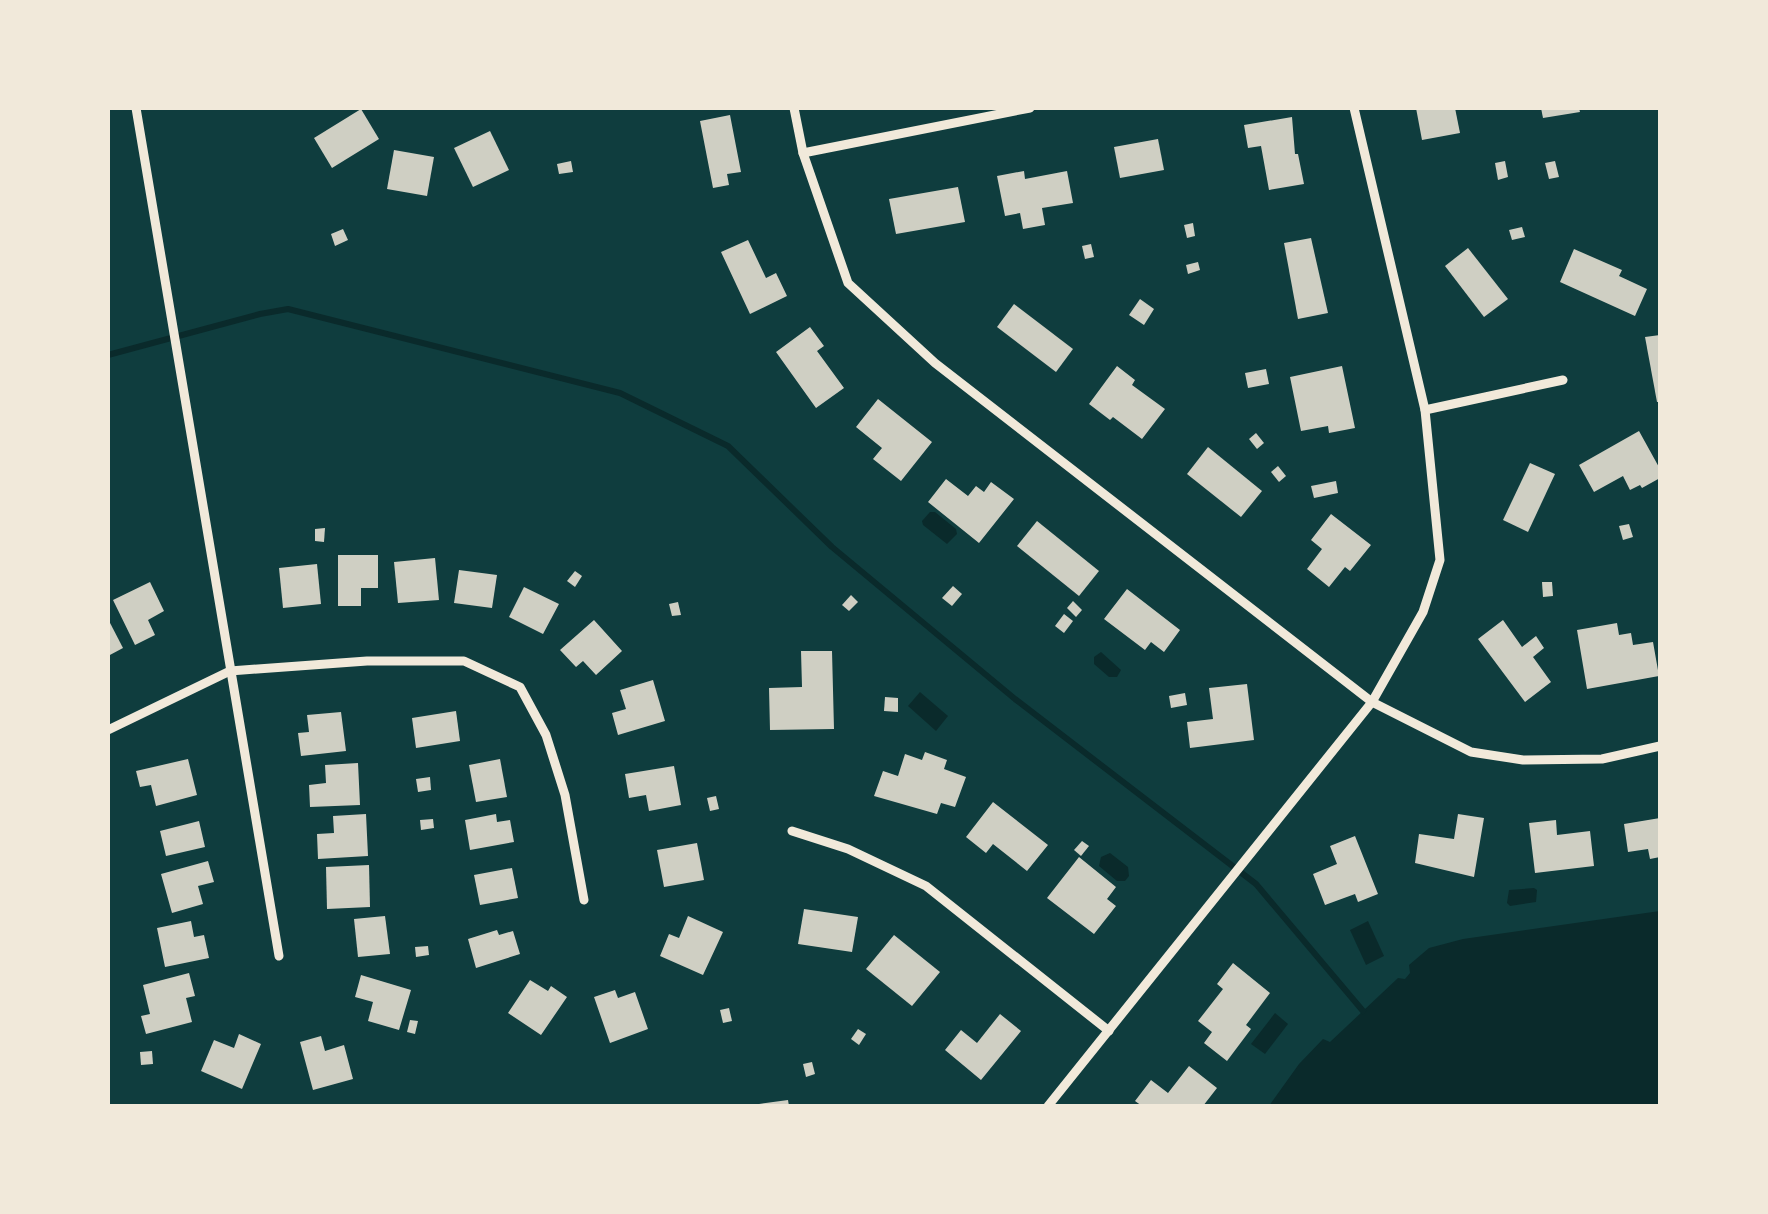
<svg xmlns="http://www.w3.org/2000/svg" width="1768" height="1214" font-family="Rubik,sans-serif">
	<rect width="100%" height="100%" fill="#0f3d3e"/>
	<g fill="#0a2a2b">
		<polygon points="930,512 935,512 956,529 957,534 947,544 923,525 922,521"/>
		<polygon points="1101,652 1121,670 1117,677 1109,677 1094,664 1094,657"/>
		<polygon points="920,692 948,716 936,731 908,706"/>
		<polygon points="1110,853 1128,867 1129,876 1125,881 1117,881 1099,866 1101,857"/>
		<polygon points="1534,888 1537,890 1536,902 1510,906 1507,903 1509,890"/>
		<polygon points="1660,911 1660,1106 1269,1106 1299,1064 1323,1039 1330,1042 1398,978 1405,979 1410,973 1409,965 1429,948 1463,939"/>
		<polygon points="1368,921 1384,956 1366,965 1350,930"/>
		<polygon points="1275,1013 1288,1024 1265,1054 1251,1044"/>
	</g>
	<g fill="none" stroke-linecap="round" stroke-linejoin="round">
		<polyline stroke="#0a2a2b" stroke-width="6" points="108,355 260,314 288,309 620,393 728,446 832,547 1015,699 1256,884 1363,1011"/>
	</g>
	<g fill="#cfcfc3">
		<polygon points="1416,108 1455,108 1460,133 1422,140"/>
		<polygon points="1541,108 1579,108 1580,112 1543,118"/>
		<polygon points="361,109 379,139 332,168 314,138"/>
		<polygon points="730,115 741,172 727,174 729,185 713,188 700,121"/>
		<polygon points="1292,117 1295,154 1298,154 1304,184 1269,190 1261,146 1248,148 1244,125"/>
		<polygon points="490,131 509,170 473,187 454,148"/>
		<polygon points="1158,139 1164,170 1120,178 1114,147"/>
		<polygon points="394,150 434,157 427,196 387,189"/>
		<polygon points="571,161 573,172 559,174 557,164"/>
		<polygon points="1505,161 1508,177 1498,180 1495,163"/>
		<polygon points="1555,161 1559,177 1549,179 1545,163"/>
		<polygon points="1024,171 1025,179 1067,171 1073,203 1042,208 1045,225 1023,229 1020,213 1005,216 997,176"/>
		<polygon points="958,187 965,222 896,234 889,199"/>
		<polygon points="1193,223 1195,236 1187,238 1184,225"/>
		<polygon points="1522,227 1525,237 1512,240 1509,230"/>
		<polygon points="343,229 348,240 335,246 331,234"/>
		<polygon points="1311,238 1328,313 1298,319 1284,243"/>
		<polygon points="748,240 766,278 776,273 787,296 750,314 721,252"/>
		<polygon points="1091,244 1094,257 1085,259 1082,246"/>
		<polygon points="1468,248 1508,299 1484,317 1445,266"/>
		<polygon points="1574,249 1622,270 1619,276 1647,289 1635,316 1560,282"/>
		<polygon points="1198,262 1200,270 1188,274 1186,265"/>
		<polygon points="1140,299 1154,309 1144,325 1129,315"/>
		<polygon points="1014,304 1073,349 1056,372 997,327"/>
		<polygon points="810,327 824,346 817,351 844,388 816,408 776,352"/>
		<polygon points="1660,335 1660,402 1657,402 1645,337"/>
		<polygon points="1117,366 1135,380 1132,385 1165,409 1142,439 1113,417 1110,420 1089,404"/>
		<polygon points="1342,366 1355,428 1329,433 1328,426 1301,431 1290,377"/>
		<polygon points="1266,369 1269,384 1248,388 1245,373"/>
		<polygon points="878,399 932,442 901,481 873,459 882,448 856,427"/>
		<polygon points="1639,431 1660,469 1660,478 1642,488 1640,485 1630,490 1623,476 1594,492 1579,465"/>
		<polygon points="1256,433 1264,443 1257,449 1249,439"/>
		<polygon points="1208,447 1262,491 1241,517 1187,474"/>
		<polygon points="1530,463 1555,474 1528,532 1503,520"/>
		<polygon points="1278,466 1286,476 1279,482 1271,472"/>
		<polygon points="946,479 968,496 976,486 984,492 991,482 1014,499 979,543 928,502"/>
		<polygon points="1336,481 1338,493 1314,498 1311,486"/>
		<polygon points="1331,514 1371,545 1350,571 1345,567 1329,587 1307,569 1322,549 1311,540"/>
		<polygon points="1037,521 1099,571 1079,596 1017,546"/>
		<polygon points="1629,524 1633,537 1623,540 1619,526"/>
		<polygon points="325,528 324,542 315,541 315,529"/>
		<polygon points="338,555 378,555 378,588 361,588 361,606 338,606"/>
		<polygon points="435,558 439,600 398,603 394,562"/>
		<polygon points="317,564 321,604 283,608 279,568"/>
		<polygon points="459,570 497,575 492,608 454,603"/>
		<polygon points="575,571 582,576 575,587 567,581"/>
		<polygon points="150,582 164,611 148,620 155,635 135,645 113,600"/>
		<polygon points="1542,582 1552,582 1553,596 1543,597"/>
		<polygon points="953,586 962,594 952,606 942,598"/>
		<polygon points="524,587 559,604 543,634 509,617"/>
		<polygon points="1127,589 1180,630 1164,652 1151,642 1145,650 1104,619"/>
		<polygon points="851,595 858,602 849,611 842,605"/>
		<polygon points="1073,601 1082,610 1076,617 1067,608"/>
		<polygon points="678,602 681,615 672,616 669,604"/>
		<polygon points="1064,614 1073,621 1064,633 1055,626"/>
		<polygon points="108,619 123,648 108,656"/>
		<polygon points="594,620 622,651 596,675 583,661 576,667 560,650"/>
		<polygon points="1503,620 1522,647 1536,636 1544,648 1533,657 1551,682 1525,702 1478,639"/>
		<polygon points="1617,623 1619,635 1631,633 1633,645 1653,642 1659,676 1587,689 1577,630"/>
		<polygon points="801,651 832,651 834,729 770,730 769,688 802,687"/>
		<polygon points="653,680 665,721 618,735 612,713 626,709 620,690"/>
		<polygon points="1247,684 1254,740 1190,748 1187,722 1213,719 1209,688"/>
		<polygon points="1185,693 1187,705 1171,708 1169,696"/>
		<polygon points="885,697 898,698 898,712 884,711"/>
		<polygon points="456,711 460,741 416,748 412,718"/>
		<polygon points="341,712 346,751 301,756 298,733 309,732 307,715"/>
		<polygon points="925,752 947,760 944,769 966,777 955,807 941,803 937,814 874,796 883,771 898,776 905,754 922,760"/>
		<polygon points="188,759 197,795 156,806 151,785 140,787 136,771"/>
		<polygon points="500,759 507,797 476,802 469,765"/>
		<polygon points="358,763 360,805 310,807 309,785 326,783 325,765"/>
		<polygon points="674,766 681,805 649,811 646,795 629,798 625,774"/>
		<polygon points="430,777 431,790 418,792 416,779"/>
		<polygon points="716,796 719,809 710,811 707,798"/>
		<polygon points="993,802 1048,845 1027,871 993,844 986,853 966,837"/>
		<polygon points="366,814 368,856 318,859 317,834 334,833 333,816"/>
		<polygon points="496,814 497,822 510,820 514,842 470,850 465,820"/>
		<polygon points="1458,814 1484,818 1474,877 1415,863 1419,834 1454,839"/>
		<polygon points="1660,818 1660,857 1650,859 1648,849 1628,852 1624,824"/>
		<polygon points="433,819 434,828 421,830 420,820"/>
		<polygon points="1556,820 1557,835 1590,831 1594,866 1535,873 1529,823"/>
		<polygon points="199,821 205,847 166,856 160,831"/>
		<polygon points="1355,836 1378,894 1358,902 1355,894 1325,905 1313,874 1337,864 1330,846"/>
		<polygon points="1082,841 1089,846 1081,856 1074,850"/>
		<polygon points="697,843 704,880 664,887 657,850"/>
		<polygon points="1079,857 1116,887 1107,899 1116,906 1094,934 1047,898"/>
		<polygon points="208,861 214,882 198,886 203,904 172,913 161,874"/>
		<polygon points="369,865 370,907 327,909 326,867"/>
		<polygon points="512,868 518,898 480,905 474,875"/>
		<polygon points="804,909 858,917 852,952 798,944"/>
		<polygon points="385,916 390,954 358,957 354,919"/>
		<polygon points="688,916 723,932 703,975 660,956 669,934 679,938"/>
		<polygon points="191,921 194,937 204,935 209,958 165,967 157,928"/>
		<polygon points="497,930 499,935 513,931 520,954 476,968 468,939"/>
		<polygon points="894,935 940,972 912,1006 866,969"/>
		<polygon points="428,946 429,955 416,957 415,947"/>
		<polygon points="1233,963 1270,993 1246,1025 1251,1029 1227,1061 1204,1043 1212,1032 1198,1021 1223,989 1217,984"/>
		<polygon points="189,973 195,996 186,998 192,1022 146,1034 141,1016 150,1014 143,985"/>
		<polygon points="361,975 411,990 399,1030 368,1021 373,1002 355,997"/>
		<polygon points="530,980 548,991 551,986 567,997 541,1035 508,1013"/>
		<polygon points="615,990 618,998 635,992 648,1029 610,1043 594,997"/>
		<polygon points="729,1008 732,1021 723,1023 720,1010"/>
		<polygon points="1000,1014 1021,1031 981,1080 945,1050 961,1030 977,1043"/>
		<polygon points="410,1020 418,1021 415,1034 407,1032"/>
		<polygon points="858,1029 866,1034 859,1045 851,1039"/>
		<polygon points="239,1034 261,1044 242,1089 201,1071 214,1040 234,1048"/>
		<polygon points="321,1036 325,1051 344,1045 353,1079 313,1090 300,1042"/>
		<polygon points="152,1051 153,1064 141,1065 140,1052"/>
		<polygon points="812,1062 815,1074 806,1077 803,1064"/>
		<polygon points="1189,1066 1217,1088 1203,1106 1142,1106 1135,1101 1151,1080 1168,1093"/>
		<polygon points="788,1100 789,1106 759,1106 759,1104"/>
	</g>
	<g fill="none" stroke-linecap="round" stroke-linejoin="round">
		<g stroke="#f1e9da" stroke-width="9">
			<polyline points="136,108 279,956"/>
			<polyline points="794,108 803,153 848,283 935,363 1372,702 1471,752 1523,760 1602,759 1660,746"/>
			<polyline points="803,153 1030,108"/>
			<polyline points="1425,410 1563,380"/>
			<polyline points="108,730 230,671 367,661 464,661 520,687 546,735 565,795 584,900"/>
			<polyline points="792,831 848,849 926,886 1109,1031"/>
			<polyline points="1048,1106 1372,702 1423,612 1440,560 1425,410 1354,108"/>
		</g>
	</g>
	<rect width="1768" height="1214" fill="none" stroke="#f1e9da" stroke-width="220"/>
</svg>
